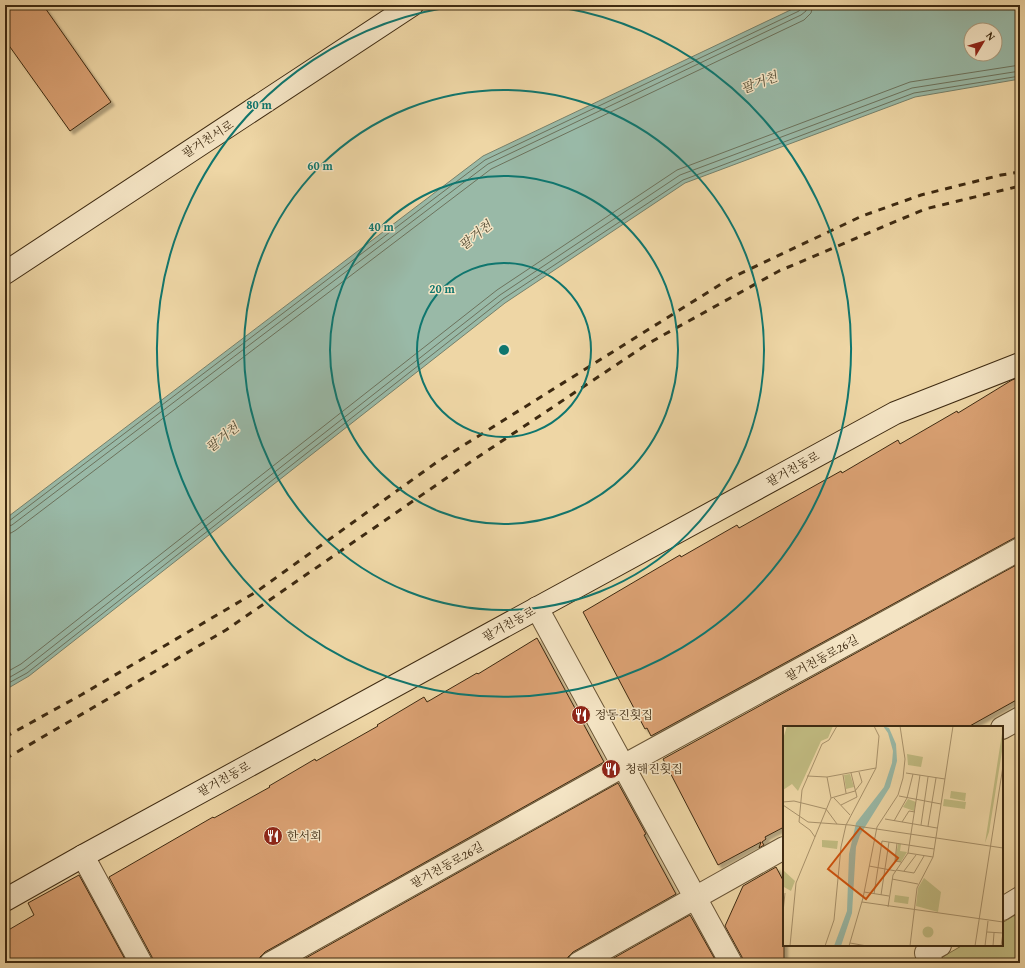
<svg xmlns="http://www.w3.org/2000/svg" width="1025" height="968" font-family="'Gentium Book Plus','Noto Serif KR',serif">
	<defs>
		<filter id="shadow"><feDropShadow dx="3.5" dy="3.5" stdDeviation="1" flood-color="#0004"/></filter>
	</defs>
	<rect width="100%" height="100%" fill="#eed6a5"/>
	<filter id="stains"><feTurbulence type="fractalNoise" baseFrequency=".005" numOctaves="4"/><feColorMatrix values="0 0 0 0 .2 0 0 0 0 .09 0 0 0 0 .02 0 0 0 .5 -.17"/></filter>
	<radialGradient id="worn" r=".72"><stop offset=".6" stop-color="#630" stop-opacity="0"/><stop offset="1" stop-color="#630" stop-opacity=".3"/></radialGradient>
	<polygon fill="#c1bb81" stroke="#807249" points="1020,912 1020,963 941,963 939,959 963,945 1002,945 1002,923"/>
	<path fill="#99b9a7" stroke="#75806b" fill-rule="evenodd" d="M801,5H1020V79L915,97L685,183L505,303L29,676L5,690V519L483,156ZM971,30H995V54H971Z"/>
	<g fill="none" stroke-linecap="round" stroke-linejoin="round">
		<g stroke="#6c725c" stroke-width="1">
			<polyline points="5,522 9,521 485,160 799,11 801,8 802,5"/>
			<polyline points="5,527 12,525 488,164 801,15 806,11 807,5"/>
			<polyline points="5,533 11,533 16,530 491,169 804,20 811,13 813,5"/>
			<polyline points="5,673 21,664 497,290 677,170 910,82 1020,65"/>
			<polyline points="5,680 24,669 500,295 680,175 912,88 1020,71"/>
			<polyline points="5,685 27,673 503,299 683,180 914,93 1020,76"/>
		</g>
	</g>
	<g fill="#d9a072" stroke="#3e2a11" filter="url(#shadow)">
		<polygon points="5,5 43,5 111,102 70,131 5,40"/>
		<polygon points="1020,377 1020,537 1014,538 651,736 647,728 645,729 583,612 680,555 681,557 737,525 739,528 841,471 842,473 898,440 900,444 957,411 958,413 1012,380"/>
		<polygon points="1020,563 1020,698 968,727 784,727 784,827 765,837 766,839 762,842 764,845 759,848 761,842 718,865 663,759"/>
		<polygon points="537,638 604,762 265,952 260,957 259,963 153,963 152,957 109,877 213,817 214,818 270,787 269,786 315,759 316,761 378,726 377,725 424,697 427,702 477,673 478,674"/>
		<polygon points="618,783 646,834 644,835 676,894 573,952 568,957 567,963 297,963"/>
		<polygon points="776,867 784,882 784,963 743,963 742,957 725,926 743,886"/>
		<polygon points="79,875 127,963 5,963 5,932 34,915 28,903"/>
		<polygon points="690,915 717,963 605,963"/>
	</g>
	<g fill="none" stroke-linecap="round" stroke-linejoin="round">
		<defs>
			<g id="street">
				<polyline points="537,608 731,963"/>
				<polyline points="1002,728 1020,718"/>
				<polyline points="83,856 141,963"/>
				<polyline points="1002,909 1020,898"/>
				<polyline points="271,963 623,766 1020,549"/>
				<polyline points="579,963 784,848"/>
				<polyline points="932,963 926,953 940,945"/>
			</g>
			<g id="secondary">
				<polyline points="5,273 412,5"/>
				<polyline points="5,900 83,856 895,413 1020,364"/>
			</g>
		</defs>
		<use href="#street" stroke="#6a5536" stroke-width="24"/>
		<use href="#secondary" stroke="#3e2a11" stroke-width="24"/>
		<use href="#street" stroke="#f4e4c4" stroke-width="22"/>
		<use href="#secondary" stroke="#f4e4c4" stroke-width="22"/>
		<g stroke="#3e2a11" stroke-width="3" stroke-dasharray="7 7" stroke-linecap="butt">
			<polyline points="5,737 81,695 256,592 437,462 729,279 862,216 921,195 1001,175 1020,172"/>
			<polyline points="5,759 226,630 445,479 649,343 779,271 925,209 1020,186"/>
		</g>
	</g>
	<g fill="none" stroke="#0f766e" stroke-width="2">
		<circle cx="504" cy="350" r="87"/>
		<circle cx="504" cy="350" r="174"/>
		<circle cx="504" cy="350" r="260"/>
		<path d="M543 5A347 347 0 1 1 465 5"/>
	</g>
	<defs>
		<symbol id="restaurant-disc" viewBox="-11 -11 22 22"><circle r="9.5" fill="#8f2418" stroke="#f4e4c4"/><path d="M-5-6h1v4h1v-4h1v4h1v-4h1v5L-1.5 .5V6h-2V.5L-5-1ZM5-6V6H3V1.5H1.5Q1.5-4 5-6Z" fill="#fff"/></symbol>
	</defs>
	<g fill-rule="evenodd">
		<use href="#restaurant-disc" x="570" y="704" width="22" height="22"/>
		<use href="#restaurant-disc" x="600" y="758" width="22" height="22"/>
		<use href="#restaurant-disc" x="262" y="825" width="22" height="22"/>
	</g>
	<g text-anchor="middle" stroke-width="3" stroke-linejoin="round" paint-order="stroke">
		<g font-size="12" fill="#3e2a11" stroke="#f4e4c4">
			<text transform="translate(208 139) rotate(-33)" y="4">팔거천서로</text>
			<text transform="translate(793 469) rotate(-29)" y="4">팔거천동로</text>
			<text transform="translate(509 624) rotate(-29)" y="4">팔거천동로</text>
			<text transform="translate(822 658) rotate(-29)" y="4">팔거천동로26길</text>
			<text transform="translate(224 779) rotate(-29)" y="4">팔거천동로</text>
			<text transform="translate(447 865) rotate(-29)" y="4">팔거천동로26길</text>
		</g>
		<g font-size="12" fill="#3e2a11" stroke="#f4e4c4" text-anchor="start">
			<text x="595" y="719">정동진횟집</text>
			<text x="625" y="773">청해진횟집</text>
			<text x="287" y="840">한서회</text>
		</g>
		<g font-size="13" font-style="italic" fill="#554e36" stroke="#f4e4c4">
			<text transform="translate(759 82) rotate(-21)" y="5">팔거천</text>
			<text transform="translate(475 235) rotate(-39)" y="5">팔거천</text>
			<text transform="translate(222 437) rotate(-39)" y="5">팔거천</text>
		</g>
	</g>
	<g transform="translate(783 726)">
		<rect width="220" height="220" fill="#eed6a5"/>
		<path d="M4,0H50L45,12L38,15L15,65L9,58L0,64V13ZM220,1V19L206,106L202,117ZM124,28L140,31L138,41L125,39ZM67,48L71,61L63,63L61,49ZM168,65L183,67L182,75L167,72ZM125,73L133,76L131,85L120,81ZM161,73L183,76L182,83L160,80ZM39,114L55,115L54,123L39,121ZM115,118H118L117,125L124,126L118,136L112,135ZM0,144L12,155L8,165L1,161ZM141,152L158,166L155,186L133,180L135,162ZM112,169L126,171L125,178L111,176ZM139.5 206a5.5 5.5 0 1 1 11 0a5.5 5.5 0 1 1-11 0Z" fill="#c1bb81"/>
		<path d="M100,0L106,2L113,18L114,35L107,61L77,109L73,121L69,187L58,220H51L64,185L66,128L73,97L101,61L109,37L110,25L105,7Z" fill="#99b9a7"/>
		<path fill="none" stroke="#a8916a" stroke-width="1" d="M68,47L74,71M123,47L162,53M60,49L63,67M24,50L44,51L93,42M116,70L158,78M48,72L72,65L79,56L76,46M51,72L67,89M0,76L11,75L43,83L54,98M0,79L25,96L67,99L220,122M58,79L74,71M102,93L154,102M111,95L124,72L130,48M119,96L126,85L132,86M138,99L145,51M145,100L153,52M32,111L27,104L16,96L19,64L39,18L46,14L54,0M114,117L112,135L118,136M125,127L150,131M86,140L113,145M113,144L131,147L141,130M121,145L133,129M109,153L135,158M81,166L106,170M91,168L99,115L151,123M98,169L106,116M79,176L220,196M105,181L110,149L125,127L137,49M0,186L2,167M204,206L220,207M67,217L84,220M7,220L13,157L48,72L44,51M42,220L51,194L58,121L63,99L93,42L96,10L91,0M66,220L80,172L94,101L115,69L120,52L122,33L117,0M127,220L134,162L150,131L170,0M192,220L220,40M202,220L205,195M210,220L211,207M218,220L220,207"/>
		<path fill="#ce520d" fill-opacity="0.15" stroke="#ce520d" stroke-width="2" d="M77,102L115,132L83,173L45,143Z"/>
		<rect width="220" height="220" fill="none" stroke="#3e2a11" stroke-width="2"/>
	</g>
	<circle cx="504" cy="350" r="6" fill="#0f766e" stroke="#f4e4c4" stroke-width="2"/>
	<g font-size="12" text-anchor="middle" font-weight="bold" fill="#0f766e" stroke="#f4e4c4" stroke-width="3" stroke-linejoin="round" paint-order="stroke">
		<text x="259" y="109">80 m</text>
		<text x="320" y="170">60 m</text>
		<text x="381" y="231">40 m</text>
		<text x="442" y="293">20 m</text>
	</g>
	<rect width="1025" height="968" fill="none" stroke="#eed6a5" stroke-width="20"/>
	<rect x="6" y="6" width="1013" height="956" fill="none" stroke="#3e2a11" stroke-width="2"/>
	<rect x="10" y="10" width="1005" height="948" fill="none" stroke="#3e2a11"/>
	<g transform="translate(983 42) rotate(52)"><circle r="19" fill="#f4e4c4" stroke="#ab9a7c"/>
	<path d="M0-3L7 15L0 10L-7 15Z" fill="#8f2418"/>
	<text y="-6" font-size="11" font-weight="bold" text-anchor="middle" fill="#3e2a11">N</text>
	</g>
	<rect width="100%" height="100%" filter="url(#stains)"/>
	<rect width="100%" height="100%" fill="url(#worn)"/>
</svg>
